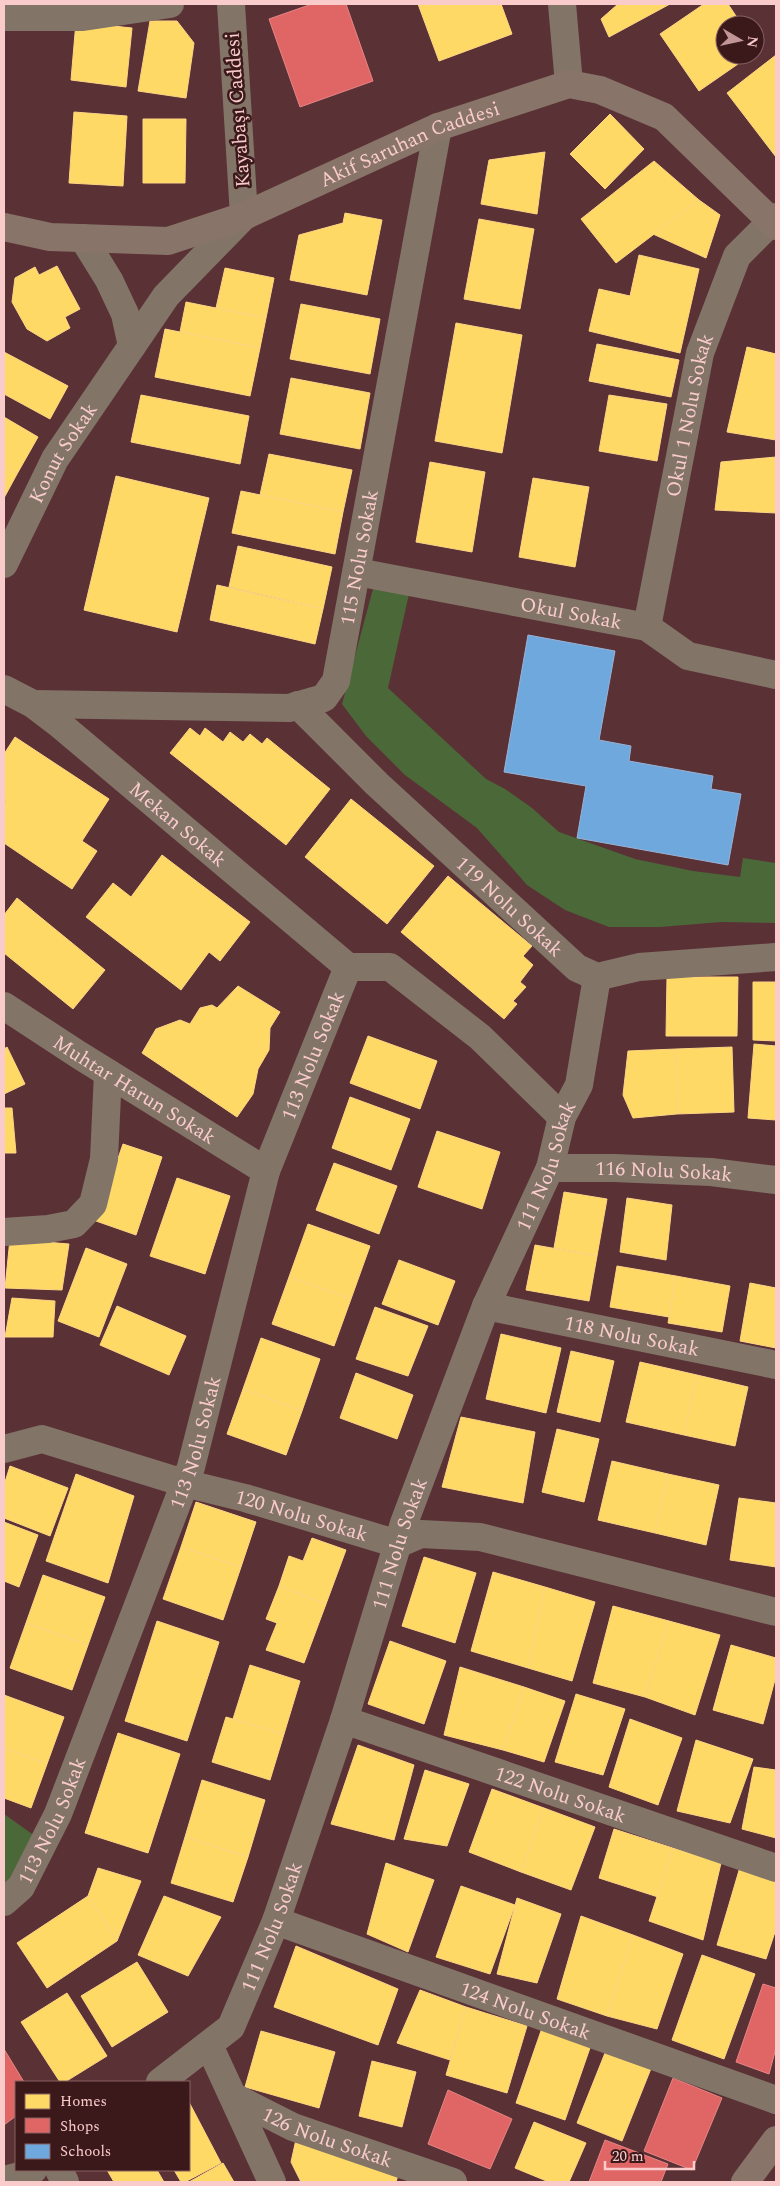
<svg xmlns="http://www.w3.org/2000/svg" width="780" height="2186" font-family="Spectral,serif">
	<rect width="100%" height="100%" fill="#5a3236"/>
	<g fill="#4b6839">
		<polygon points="413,576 388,688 486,779 505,789 532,808 559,832 635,859 693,871 740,877 743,858 776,863 776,923 721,922 660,927 609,927 565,910 527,885 477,828 405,775 366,736 342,704 373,589"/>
		<polygon points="4,1814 35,1836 4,1890"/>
	</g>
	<g fill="#ffd966" stroke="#fed584">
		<polygon points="418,4 501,4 512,34 439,61"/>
		<polygon points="618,4 670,4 609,37 601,19"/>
		<polygon points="704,4 728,4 742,25 725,25 725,55 751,55 699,91 660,34"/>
		<polygon points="150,21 177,21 194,43 186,98 138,91"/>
		<polygon points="76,22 132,28 126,87 71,80"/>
		<polygon points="776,55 776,157 727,93"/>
		<polygon points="74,112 127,116 123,186 69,183"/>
		<polygon points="610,114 644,149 605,189 570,154"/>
		<polygon points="143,119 186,119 185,183 143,183"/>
		<polygon points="545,152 537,214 481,204 489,160"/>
		<polygon points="654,161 699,200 616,263 581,219"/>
		<polygon points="699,200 720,215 706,258 653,234"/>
		<polygon points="345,213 382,220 367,295 290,280 299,235 343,223"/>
		<polygon points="479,219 534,229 520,309 464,299"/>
		<polygon points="639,255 699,269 680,353 589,331 599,289 630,296"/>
		<polygon points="57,266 80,309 65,317 70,328 47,341 27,329 12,302 15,278 35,267 39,275"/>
		<polygon points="225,268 274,278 266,318 216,308"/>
		<polygon points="186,302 266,318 260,348 180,332"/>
		<polygon points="301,304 380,319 370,374 290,359"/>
		<polygon points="456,323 522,335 502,453 435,441"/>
		<polygon points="165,329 260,348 250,396 155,377"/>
		<polygon points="597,344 679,360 671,397 589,381"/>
		<polygon points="747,347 776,354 776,440 727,432"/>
		<polygon points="4,352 68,386 50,419 4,394"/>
		<polygon points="291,378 370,393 360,449 280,434"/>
		<polygon points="141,395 249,416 240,464 131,442"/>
		<polygon points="609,395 667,404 657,461 599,451"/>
		<polygon points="4,417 38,437 17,474 4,466"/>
		<polygon points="269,454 352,470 343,512 260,495"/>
		<polygon points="776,457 776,513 715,510 721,462"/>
		<polygon points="430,462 485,472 472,552 416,542"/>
		<polygon points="4,466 17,474 4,498"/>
		<polygon points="116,476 209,498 177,632 84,610"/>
		<polygon points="533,478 589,487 575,567 519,557"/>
		<polygon points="241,491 343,512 335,554 232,533"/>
		<polygon points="238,546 332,567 323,609 229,587"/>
		<polygon points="217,585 323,609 315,644 210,620"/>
		<polygon points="190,728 200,736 205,728 223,742 230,732 243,742 250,734 262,744 267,738 330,789 286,845 170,753"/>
		<polygon points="15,737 109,799 82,841 97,851 72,889 4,843 4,803 6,800 4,799 4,754"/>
		<polygon points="351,799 434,866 387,924 305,857"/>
		<polygon points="162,855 250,922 220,961 209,952 181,990 86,917 113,883 131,897"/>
		<polygon points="448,876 532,946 523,956 533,965 520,982 526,987 513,1001 517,1004 504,1019 401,932"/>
		<polygon points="17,898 105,970 73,1009 4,953 4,915"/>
		<polygon points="667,977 738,977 737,1036 666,1036"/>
		<polygon points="753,982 776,982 776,1041 753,1040"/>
		<polygon points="238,986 280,1012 270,1028 269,1050 258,1069 253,1094 237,1117 142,1053 156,1029 180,1020 190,1024 200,1008 212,1005 217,1008"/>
		<polygon points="368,1036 437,1061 420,1109 350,1083"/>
		<polygon points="754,1044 776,1046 776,1120 748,1118"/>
		<polygon points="7,1047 25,1084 4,1094 4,1049"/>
		<polygon points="732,1047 734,1112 677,1114 676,1049"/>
		<polygon points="676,1049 677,1114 633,1118 623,1095 628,1051"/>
		<polygon points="350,1097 410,1119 391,1170 332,1148"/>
		<polygon points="4,1108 12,1108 16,1153 4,1153"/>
		<polygon points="437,1131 500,1152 482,1209 418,1187"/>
		<polygon points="123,1144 162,1157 136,1235 96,1221"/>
		<polygon points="334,1163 397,1186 379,1234 316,1210"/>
		<polygon points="177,1178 230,1196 205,1274 150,1256"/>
		<polygon points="564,1192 607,1199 597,1256 554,1248"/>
		<polygon points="627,1198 672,1205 666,1260 620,1252"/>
		<polygon points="308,1224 370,1246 351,1299 289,1277"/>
		<polygon points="10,1239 69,1244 62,1290 5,1288"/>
		<polygon points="535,1245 597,1256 589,1301 526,1290"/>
		<polygon points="86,1248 127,1264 99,1337 58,1321"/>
		<polygon points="399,1260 455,1281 438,1325 382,1304"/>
		<polygon points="617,1266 676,1276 669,1317 610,1307"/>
		<polygon points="676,1276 730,1286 722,1332 668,1323"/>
		<polygon points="289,1277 351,1299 334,1346 272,1324"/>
		<polygon points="750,1283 776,1288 776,1348 740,1341"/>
		<polygon points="12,1298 55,1301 53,1337 5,1337"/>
		<polygon points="117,1306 186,1336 169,1375 100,1345"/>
		<polygon points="375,1307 428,1326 408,1376 356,1359"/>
		<polygon points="501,1334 561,1348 546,1413 486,1399"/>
		<polygon points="261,1338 320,1359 302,1411 243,1389"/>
		<polygon points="571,1351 614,1361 600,1422 557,1412"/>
		<polygon points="640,1362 697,1375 684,1435 626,1422"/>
		<polygon points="356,1373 413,1395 397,1439 340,1418"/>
		<polygon points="697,1375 748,1387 735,1446 684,1435"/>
		<polygon points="243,1389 302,1411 286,1455 227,1434"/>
		<polygon points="461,1417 535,1432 523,1503 442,1487"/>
		<polygon points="557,1429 599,1439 584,1502 542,1492"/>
		<polygon points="612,1461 668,1474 655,1533 598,1520"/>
		<polygon points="10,1466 68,1488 50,1536 4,1518 4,1485"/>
		<polygon points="76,1474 134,1496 108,1583 46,1561"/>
		<polygon points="668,1474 719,1485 706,1545 655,1533"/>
		<polygon points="739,1498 776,1503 776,1567 730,1560"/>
		<polygon points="196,1502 256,1522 241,1567 181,1547"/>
		<polygon points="4,1522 38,1535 19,1587 4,1581"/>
		<polygon points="312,1538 346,1550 326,1604 279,1586 289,1556 303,1561"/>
		<polygon points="181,1547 241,1567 223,1620 163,1599"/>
		<polygon points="424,1557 476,1573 455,1643 402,1626"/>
		<polygon points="493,1572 545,1587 528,1668 471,1651"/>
		<polygon points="43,1575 105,1597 88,1645 26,1623"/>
		<polygon points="279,1586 326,1604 304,1663 266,1650 277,1623 266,1619"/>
		<polygon points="545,1587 595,1602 572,1681 528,1668"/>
		<polygon points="613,1606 669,1621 645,1697 593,1683"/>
		<polygon points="157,1621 219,1642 187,1741 125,1721"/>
		<polygon points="669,1621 720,1635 695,1715 645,1697"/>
		<polygon points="26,1623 88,1645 72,1690 10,1668"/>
		<polygon points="390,1641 446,1661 424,1724 368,1704"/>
		<polygon points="731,1645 776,1658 776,1676 763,1724 713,1710"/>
		<polygon points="250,1665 300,1681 284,1734 233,1719"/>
		<polygon points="460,1667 524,1687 503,1750 444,1735"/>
		<polygon points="524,1687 565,1701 544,1762 503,1750"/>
		<polygon points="576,1694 625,1709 603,1775 555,1762"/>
		<polygon points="4,1695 64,1717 47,1764 4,1748"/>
		<polygon points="226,1717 284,1734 270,1780 212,1762"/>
		<polygon points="630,1719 682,1738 658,1805 609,1787"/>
		<polygon points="118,1733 180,1754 148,1853 85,1833"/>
		<polygon points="696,1740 753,1759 730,1823 677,1811"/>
		<polygon points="358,1745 414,1765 394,1840 331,1824"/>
		<polygon points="4,1748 47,1764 31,1808 4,1798"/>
		<polygon points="754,1767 776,1770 776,1838 742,1829"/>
		<polygon points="425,1770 469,1784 447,1846 404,1839"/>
		<polygon points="202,1780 265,1800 248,1857 185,1837"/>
		<polygon points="492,1789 544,1808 521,1872 469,1852"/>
		<polygon points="544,1808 595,1827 571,1890 521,1872"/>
		<polygon points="614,1829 673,1848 658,1897 599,1878"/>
		<polygon points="185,1837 248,1857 233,1902 171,1883"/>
		<polygon points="673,1848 721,1863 703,1940 649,1921"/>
		<polygon points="386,1863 434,1880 408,1952 367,1934"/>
		<polygon points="740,1867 776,1880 776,1929 766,1959 717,1945"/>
		<polygon points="98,1868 141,1881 117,1941 88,1896"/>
		<polygon points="461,1886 515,1905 490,1974 436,1957"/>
		<polygon points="88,1896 117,1941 47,1988 17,1943"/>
		<polygon points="164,1896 221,1917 188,1976 138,1955"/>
		<polygon points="517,1898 561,1914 537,1983 497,1974"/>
		<polygon points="581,1916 633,1935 607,2016 557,1999"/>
		<polygon points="633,1935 683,1954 657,2029 607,2016"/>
		<polygon points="296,1946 398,1989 378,2045 274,2007"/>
		<polygon points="702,1955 755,1974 724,2059 672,2040"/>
		<polygon points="137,1962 168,2012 112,2047 81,1996"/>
		<polygon points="420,1990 466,2007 450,2060 397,2043"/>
		<polygon points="67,1993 107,2056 65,2082 60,2082 21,2022"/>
		<polygon points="466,2007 527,2026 507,2093 446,2075"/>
		<polygon points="542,2028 591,2045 565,2120 516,2103"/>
		<polygon points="261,2031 335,2052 319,2108 245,2087"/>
		<polygon points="607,2048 652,2066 622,2141 577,2123"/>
		<polygon points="372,2061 416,2072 402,2127 359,2116"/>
		<polygon points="189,2102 221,2163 185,2182 181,2182 174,2170 189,2170"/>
		<polygon points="534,2122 586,2143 569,2182 549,2182 515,2168"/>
		<polygon points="297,2135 398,2175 396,2182 301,2182 291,2162"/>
		<polygon points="223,2163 234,2182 189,2182"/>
		<polygon points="107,2170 157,2170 164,2182 114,2182"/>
	</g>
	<g fill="#e06666" stroke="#e88484">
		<polygon points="312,4 346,4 373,81 300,107 269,19"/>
		<polygon points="763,1984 776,1988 776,2048 769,2074 736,2062"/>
		<polygon points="4,2049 24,2082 16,2082 16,2116 4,2125"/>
		<polygon points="673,2078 722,2098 692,2170 644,2151"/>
		<polygon points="448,2090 512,2119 490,2169 428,2144"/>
		<polygon points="605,2140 668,2164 661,2182 589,2182"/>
	</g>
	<polygon fill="#6fa8dc" stroke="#99b2d7" points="528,635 615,651 599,740 631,746 629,761 713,776 711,789 741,794 728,865 577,838 586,786 504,772"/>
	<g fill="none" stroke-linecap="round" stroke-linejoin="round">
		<g stroke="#837468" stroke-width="28">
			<polyline points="562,4 569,84"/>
			<polyline points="4,17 83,17 170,4"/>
			<polyline points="83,238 109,280 125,314 132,346"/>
			<path id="s1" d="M4,564L55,459L166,296L244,216L231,4"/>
			<path id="s2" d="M357,572L647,627L688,656L776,675"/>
			<path id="s3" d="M647,627L700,353L737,256L776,217"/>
			<path id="s4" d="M4,689L33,704L58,723L348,967"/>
			<path id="s5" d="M33,704L289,708L324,698L336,681L438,127"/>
			<path id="s6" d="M298,705L377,784L577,968L597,977L639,967L776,957"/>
			<polyline points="348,967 390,967 480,1037 562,1117"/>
			<path id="s7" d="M4,1006L79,1055L266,1171"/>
			<path id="s8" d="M550,1168H614L711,1172L776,1180"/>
			<polyline points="4,1232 48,1229 74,1224 93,1204 104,1159 108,1073"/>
			<path id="s9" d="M486,1306L776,1365"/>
			<path id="s10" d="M4,1449L42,1439L184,1483L245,1498L398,1544L421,1534L480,1537L776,1612"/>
			<path id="s11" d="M344,1720L776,1868"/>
			<path id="s12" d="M4,1902L21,1887L58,1814L191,1467L266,1171L348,967"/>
			<path id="s13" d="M276,1921L776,2100"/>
			<polyline points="209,2045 272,2182"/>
			<path id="s14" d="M160,2082L231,2027L276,1921L344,1720L404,1523L486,1306L550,1168L562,1117L579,1085L597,977"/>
			<path id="s15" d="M234,2097L293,2127L453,2182"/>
			<polyline points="59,2170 65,2182"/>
			<polyline points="4,2180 23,2175 33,2170"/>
		</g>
		<g stroke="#887468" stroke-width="28">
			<path id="s16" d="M4,227L50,237L168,241L244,216L438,127L569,84L600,90L664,117L776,226"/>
			<polyline points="745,2182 776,2140"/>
		</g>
	</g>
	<g text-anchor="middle" stroke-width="5" stroke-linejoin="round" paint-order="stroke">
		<g font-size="20" fill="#facbcb" stroke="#3b191b">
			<text transform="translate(237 110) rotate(-94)" y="7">Kayabaşı Caddesi</text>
			<text dy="7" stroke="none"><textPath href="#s16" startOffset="426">Akif Saruhan Caddesi</textPath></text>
			<text dy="7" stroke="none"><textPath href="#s3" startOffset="216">Okul 1 Nolu Sokak</textPath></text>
			<text dy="7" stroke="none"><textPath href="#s1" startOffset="126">Konut Sokak</textPath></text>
			<text dy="7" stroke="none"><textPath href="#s5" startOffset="439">115 Nolu Sokak</textPath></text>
			<text dy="7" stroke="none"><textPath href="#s2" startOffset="218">Okul Sokak</textPath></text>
			<text dy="7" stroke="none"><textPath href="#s4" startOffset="221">Mekan Sokak</textPath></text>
			<text dy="7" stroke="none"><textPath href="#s6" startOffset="292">119 Nolu Sokak</textPath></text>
			<text dy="7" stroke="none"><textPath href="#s12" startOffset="906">113 Nolu Sokak</textPath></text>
			<text dy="7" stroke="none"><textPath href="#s7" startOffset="155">Muhtar Harun Sokak</textPath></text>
			<text dy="7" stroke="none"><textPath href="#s14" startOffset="1008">111 Nolu Sokak</textPath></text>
			<text dy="7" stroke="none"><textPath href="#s8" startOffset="114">116 Nolu Sokak</textPath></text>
			<text dy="7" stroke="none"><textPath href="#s9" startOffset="149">118 Nolu Sokak</textPath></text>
			<text dy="7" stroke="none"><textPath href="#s12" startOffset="501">113 Nolu Sokak</textPath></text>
			<text dy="7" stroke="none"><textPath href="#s10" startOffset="310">120 Nolu Sokak</textPath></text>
			<text dy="7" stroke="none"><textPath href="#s14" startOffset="602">111 Nolu Sokak</textPath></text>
			<text dy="7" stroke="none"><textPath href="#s11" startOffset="229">122 Nolu Sokak</textPath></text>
			<text dy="7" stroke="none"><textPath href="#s12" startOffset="96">113 Nolu Sokak</textPath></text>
			<text dy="7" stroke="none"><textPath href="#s14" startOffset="198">111 Nolu Sokak</textPath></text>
			<text dy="7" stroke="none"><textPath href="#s13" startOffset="265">124 Nolu Sokak</textPath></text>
			<text dy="7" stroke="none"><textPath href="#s15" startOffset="102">126 Nolu Sokak</textPath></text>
		</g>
	</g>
	<rect width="780" height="2186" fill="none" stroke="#facbcb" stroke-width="10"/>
	<rect x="15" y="2081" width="175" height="90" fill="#3b191b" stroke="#876061"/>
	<rect x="25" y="2094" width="25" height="15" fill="#ffd966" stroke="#876061"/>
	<text x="60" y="2106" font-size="15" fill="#facbcb">Homes</text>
	<rect x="25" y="2118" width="25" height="15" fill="#e06666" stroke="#876061"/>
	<text x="60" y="2131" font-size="15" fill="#facbcb">Shops</text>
	<rect x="25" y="2144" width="25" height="15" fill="#6fa8dc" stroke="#876061"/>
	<text x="60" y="2156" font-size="15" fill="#facbcb">Schools</text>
	<g transform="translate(740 40) rotate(99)"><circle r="24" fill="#3b191b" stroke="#876061"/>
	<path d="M0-4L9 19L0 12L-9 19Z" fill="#c29597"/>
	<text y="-8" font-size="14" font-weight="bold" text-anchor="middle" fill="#facbcb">N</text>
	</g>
	<path d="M605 2161v8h89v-8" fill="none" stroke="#facbcb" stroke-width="2.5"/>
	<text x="612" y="2161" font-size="15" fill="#facbcb" stroke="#3b191b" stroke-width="4" paint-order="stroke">20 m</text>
</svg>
